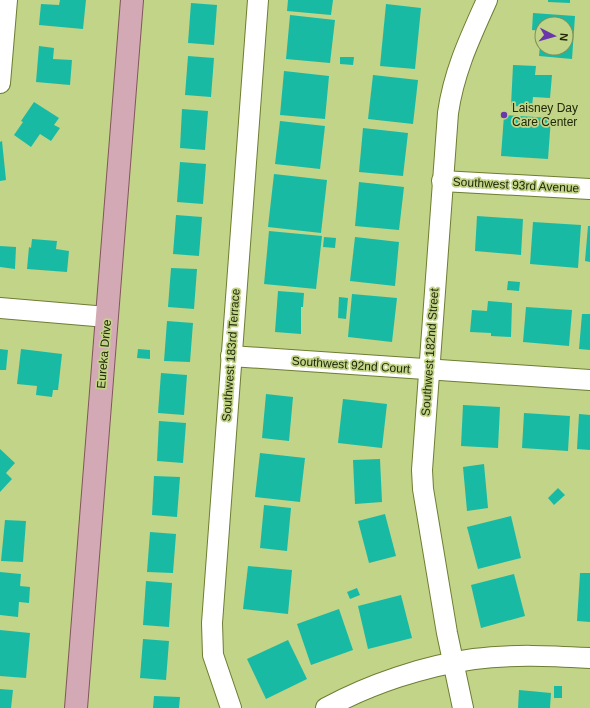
<svg xmlns="http://www.w3.org/2000/svg" width="590" height="708" font-family="Arial,sans-serif">
	<rect width="100%" height="100%" fill="#c2d488"/>
	<g fill="#19baa4">
		<polygon points="60,0 86,0 83,29 39,25 41,4 59,5"/>
		<polygon points="288,0 333,0 331,15 287,11"/>
		<polygon points="548,0 570,0 570,3 548,2"/>
		<polygon points="191,3 217,5 214,45 188,43"/>
		<polygon points="386,4 421,8 415,69 380,66"/>
		<polygon points="533,13 575,16 572,59 539,56 541,34 542,48 566,48 566,24 542,24 542,31 532,30"/>
		<polygon points="290,15 335,20 330,63 286,59"/>
		<polygon points="39,46 54,48 53,59 72,60 70,85 36,82"/>
		<polygon points="188,56 214,58 211,97 185,95"/>
		<polygon points="340,57 354,57 353,65 340,64"/>
		<polygon points="513,65 536,66 535,75 552,75 550,98 533,97 532,107 511,106"/>
		<polygon points="284,71 329,76 325,119 280,115"/>
		<polygon points="373,75 418,80 413,124 368,119"/>
		<polygon points="34,102 59,118 54,125 60,128 51,141 40,134 31,147 14,135 23,122 21,121"/>
		<polygon points="182,109 208,111 205,150 180,148"/>
		<polygon points="504,115 551,118 548,159 501,156"/>
		<polygon points="280,121 325,126 320,169 275,164"/>
		<polygon points="363,128 408,133 403,176 359,172"/>
		<polygon points="2,141 6,180 0,181 0,142"/>
		<polygon points="180,162 206,164 203,204 177,202"/>
		<polygon points="274,174 327,180 321,233 268,227"/>
		<polygon points="359,182 404,187 399,230 355,226"/>
		<polygon points="176,215 202,217 199,256 173,254"/>
		<polygon points="477,216 523,219 521,255 475,251"/>
		<polygon points="533,222 581,225 578,268 530,264"/>
		<polygon points="588,226 590,226 590,262 585,261"/>
		<polygon points="269,231 322,236 316,289 264,284"/>
		<polygon points="324,237 336,238 335,248 323,247"/>
		<polygon points="355,237 399,242 395,286 350,281"/>
		<polygon points="32,239 57,241 56,249 69,251 67,272 27,269 29,247 31,248"/>
		<polygon points="0,246 16,247 15,269 0,267"/>
		<polygon points="171,268 197,269 194,309 168,307"/>
		<polygon points="508,281 520,282 519,291 507,290"/>
		<polygon points="278,291 304,293 303,307 301,307 301,334 275,332"/>
		<polygon points="352,294 397,298 392,342 348,337"/>
		<polygon points="339,297 348,298 346,319 338,318"/>
		<polygon points="488,301 512,303 511,337 491,336 491,333 470,332 472,310 487,311"/>
		<polygon points="526,307 572,310 569,346 523,342"/>
		<polygon points="582,314 590,314 590,350 579,349"/>
		<polygon points="167,321 193,323 190,362 164,361"/>
		<polygon points="0,349 8,350 6,370 0,370"/>
		<polygon points="21,349 62,354 58,390 53,390 52,397 36,395 37,386 17,384"/>
		<polygon points="138,349 150,350 150,359 137,358"/>
		<polygon points="161,373 187,375 184,415 158,413"/>
		<polygon points="266,394 293,397 289,441 262,438"/>
		<polygon points="343,399 387,404 382,448 338,443"/>
		<polygon points="463,405 500,407 498,448 461,446"/>
		<polygon points="524,413 570,416 568,451 522,448"/>
		<polygon points="579,414 590,415 590,450 577,449"/>
		<polygon points="159,421 186,423 183,463 157,461"/>
		<polygon points="0,449 15,463 6,473 12,479 0,492"/>
		<polygon points="260,453 305,458 300,502 255,497"/>
		<polygon points="380,459 382,502 355,504 353,460"/>
		<polygon points="484,464 488,508 467,511 463,467"/>
		<polygon points="154,476 180,477 177,517 152,515"/>
		<polygon points="558,488 565,495 554,505 548,498"/>
		<polygon points="264,505 291,508 287,551 260,548"/>
		<polygon points="385,514 396,556 369,563 358,521"/>
		<polygon points="511,516 521,558 478,569 467,527"/>
		<polygon points="5,520 26,521 23,562 1,561"/>
		<polygon points="150,532 176,534 173,573 147,572"/>
		<polygon points="248,566 292,570 288,614 243,609"/>
		<polygon points="0,572 21,574 20,586 30,587 29,603 19,602 18,617 0,615"/>
		<polygon points="580,573 590,573 590,622 577,621"/>
		<polygon points="514,574 525,616 481,628 471,585"/>
		<polygon points="146,581 172,583 169,627 143,625"/>
		<polygon points="357,588 360,595 350,599 347,592"/>
		<polygon points="401,595 412,638 368,649 358,606"/>
		<polygon points="339,609 353,650 311,665 297,624"/>
		<polygon points="0,630 30,633 26,678 0,676"/>
		<polygon points="143,639 169,641 166,680 140,678"/>
		<polygon points="288,640 307,679 266,699 247,659"/>
		<rect x="554" y="686" width="8" height="12"/>
		<polygon points="0,689 13,690 11,708 0,708"/>
		<polygon points="519,690 551,693 550,708 518,708"/>
		<polygon points="154,696 180,697 179,708 153,708"/>
	</g>
	<g fill="none" stroke-linecap="round" stroke-linejoin="round">
		<defs>
			<g id="minor">
				<polyline points="0,83 7,0"/>
				<polyline points="442,181 590,189"/>
				<polyline points="0,308 107,317"/>
				<polyline points="231,356 590,380"/>
				<polyline points="231,708 213,655 212,623 258,0"/>
				<path d="M326,708C370,684 424,666 474,659C512,654 551,656 590,658"/>
				<path d="M463,708L447,633L423,489L422,470L448,113C454,71 470,38 487,0"/>
			</g>
			<polyline id="major" points="76,708 132,0"/>
		</defs>
		<use href="#minor" stroke="#6d7d32" stroke-width="22"/>
		<use href="#major" stroke="#82565a" stroke-width="24"/>
		<use href="#minor" stroke="#fff" stroke-width="20"/>
		<use href="#major" stroke="#d3a9b6" stroke-width="22"/>
	</g>
	<circle fill="#6b35ac" stroke="#c2d488" stroke-width="1.5" cx="504" cy="115" r="4"/>
	<g text-anchor="middle" stroke-width="3.5" stroke-linejoin="round" paint-order="stroke">
		<g font-size="12" fill="#222909" stroke="#c2d488" text-anchor="start">
			<text x="512" y="112">Laisney Day<tspan x="512" dy="14">Care Center</tspan></text>
		</g>
		<g font-size="12" fill="#222909" stroke="#c2d488">
			<text transform="translate(516 185) rotate(3)" y="4">Southwest 93rd Avenue</text>
			<text transform="translate(430 352) rotate(-86)" y="4">Southwest 182nd Street</text>
			<text transform="translate(104 354) rotate(-85)" y="4">Eureka Drive</text>
			<text transform="translate(231 355) rotate(-86)" y="4">Southwest 183rd Terrace</text>
			<text transform="translate(351 365) rotate(4)" y="4">Southwest 92nd Court</text>
		</g>
	</g>
	<g transform="translate(554 36) rotate(96)"><circle r="19" fill="#c2d488" stroke="#829055"/>
	<path d="M0-3L7 15L0 10L-7 15Z" fill="#6b35ac"/>
	<text y="-6" font-size="11" font-weight="bold" text-anchor="middle" fill="#222909">N</text>
	</g>
</svg>
